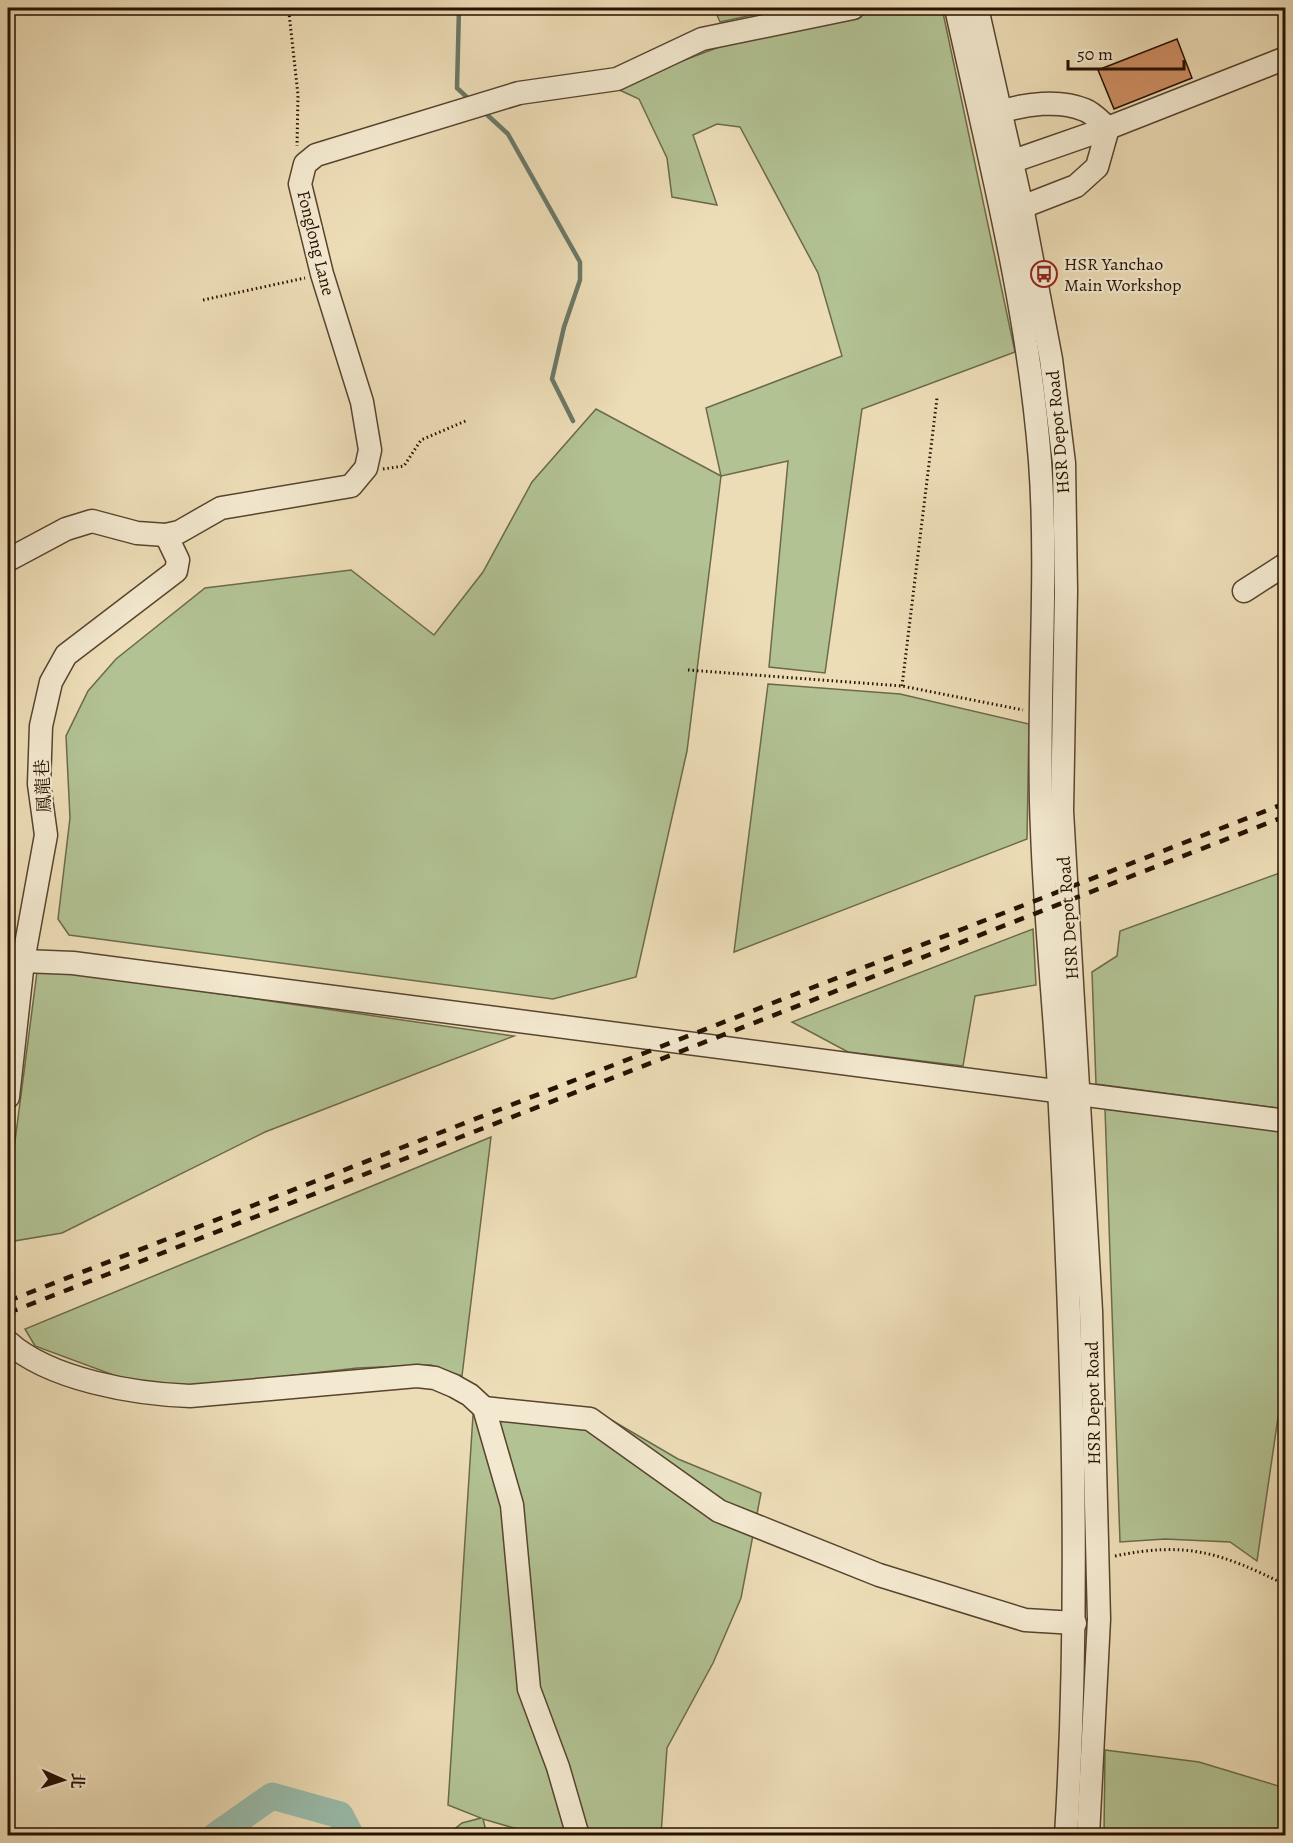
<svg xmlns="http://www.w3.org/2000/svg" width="1293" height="1843" font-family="Alegreya,'Noto Serif TC',serif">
	<rect width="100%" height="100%" fill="#edddb7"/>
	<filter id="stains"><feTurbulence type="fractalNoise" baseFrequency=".00333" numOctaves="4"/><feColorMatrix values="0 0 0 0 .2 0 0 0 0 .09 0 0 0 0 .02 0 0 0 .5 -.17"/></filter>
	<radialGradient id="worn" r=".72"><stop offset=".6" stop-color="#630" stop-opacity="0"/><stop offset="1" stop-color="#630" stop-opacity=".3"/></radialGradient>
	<g fill="#b2c293" stroke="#6c6a4a" stroke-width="1.5">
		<polygon points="714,8 785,8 720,22"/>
		<polygon points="895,8 942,8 1015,352 862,409 825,673 769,667 788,461 721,476 687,751 636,977 553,999 69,935 58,919 70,818 66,736 88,691 116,659 205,588 351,570 434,635 483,572 532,482 596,409 721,476 706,408 842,356 818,273 740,127 717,124 693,135 717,205 672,197 667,158 639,99 613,87 727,44"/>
		<polygon points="768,684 900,694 1029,724 1027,839 734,952"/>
		<polygon points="1285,871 1285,1109 1096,1084 1092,972 1117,956 1120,931"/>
		<polygon points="1033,929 1036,985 975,996 963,1066 848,1052 792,1022"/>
		<polygon points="37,972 75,973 514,1036 265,1132 62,1233 8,1242 8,1195"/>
		<polygon points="1105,1109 1285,1132 1286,1363 1257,1561 1230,1542 1165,1539 1120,1542"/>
		<polygon points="491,1137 462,1376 431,1365 357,1368 192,1387 135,1383 35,1346 25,1329"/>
		<polygon points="473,1415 608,1418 678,1459 761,1493 741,1598 713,1663 667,1748 661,1835 538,1835 483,1819 487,1835 446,1836 462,1823 481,1818 448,1805"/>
		<polygon points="1105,1750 1199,1762 1285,1788 1285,1835 1104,1835"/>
	</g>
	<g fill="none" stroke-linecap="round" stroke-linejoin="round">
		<g stroke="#6b7867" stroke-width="4.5">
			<polyline points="459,8 457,88 470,100"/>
			<polyline points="483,111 508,134 580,262 580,280 564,327 552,379 573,421"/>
		</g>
		<polyline stroke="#99bcac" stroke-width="27" points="215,1836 272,1796 340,1815 351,1836"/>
	</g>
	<polygon fill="#ce8f64" stroke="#261100" stroke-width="1.5" points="1177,39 1192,78 1114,109 1098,70"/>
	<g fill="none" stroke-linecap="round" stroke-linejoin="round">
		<defs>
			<g id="minor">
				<path d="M956,8C989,158 1028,307 1040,461C1049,584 1036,707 1042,830C1045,916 1054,1002 1059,1088C1072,1337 1081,1587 1066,1836"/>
				<polyline points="977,8 1022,207 1051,359 1064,463 1066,591 1062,811 1091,1311 1099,1619 1088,1836"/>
				<path d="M1000,112C1025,104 1059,99 1085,110C1093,113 1101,122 1108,128L1097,167L1076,186L1022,207"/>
				<polyline points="999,166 1108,128 1286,58"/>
				<polyline points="8,560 66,529 92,521 137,533 166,535 179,532 221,508 351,486 366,468 370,450 362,402 322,274 300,184 305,164 316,155 519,93 617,79 702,39 853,8"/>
				<polyline points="1244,591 1286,564"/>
				<polyline points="23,961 73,963 1286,1121"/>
				<polyline points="8,1097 23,961 46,835 39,784 41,726 51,682 66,655 176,571 178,560 166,535"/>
				<path d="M8,1342C50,1380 135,1394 190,1396L417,1376L435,1378L454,1386L470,1395L484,1408L512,1505L529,1689L558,1767L578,1836"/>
				<polyline points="484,1408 590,1419 719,1511 879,1575 1025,1620 1075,1623"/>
			</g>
		</defs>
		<use href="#minor" stroke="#58442e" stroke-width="25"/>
		<g stroke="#261100" stroke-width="3" stroke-dasharray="1.5 3" stroke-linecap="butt">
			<polyline points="285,8 289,13 298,95 297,146"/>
			<polyline points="8,206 9,208"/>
			<polyline points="203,300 305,278"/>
			<polyline points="383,469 404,466 421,440 468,420"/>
			<polyline points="688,670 902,686 1023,710"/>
			<polyline points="902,686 937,398"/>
			<path d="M1115,1556C1188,1541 1221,1553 1286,1585"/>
		</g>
		<use href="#minor" stroke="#f3e9d0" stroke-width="22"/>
		<g stroke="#261100" stroke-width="4.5" stroke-dasharray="10 10" stroke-linecap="butt">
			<polyline points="8,1301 1286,803"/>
			<polyline points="8,1313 1286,816"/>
		</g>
	</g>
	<defs>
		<symbol id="bus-ring" viewBox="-11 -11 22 22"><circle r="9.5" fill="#f3e9d0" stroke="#8f2418" stroke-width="1.5"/><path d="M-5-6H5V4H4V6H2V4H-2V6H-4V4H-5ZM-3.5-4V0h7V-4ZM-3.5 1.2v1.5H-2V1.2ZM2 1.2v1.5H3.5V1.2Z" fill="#8f2418"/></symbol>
	</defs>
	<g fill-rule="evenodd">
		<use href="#bus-ring" x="1029" y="259" width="30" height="30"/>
	</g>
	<g text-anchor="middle" stroke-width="4.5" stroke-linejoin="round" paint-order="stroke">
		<g font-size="18" fill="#261100" stroke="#f3e9d0">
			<text transform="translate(316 243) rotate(76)" y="6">Fonglong Lane</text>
			<text transform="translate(1058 432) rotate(-95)" y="6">HSR Depot Road</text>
			<text transform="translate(43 786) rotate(-93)" y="6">鳳龍巷</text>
			<text transform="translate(1068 918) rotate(-94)" y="6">HSR Depot Road</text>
			<text transform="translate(1093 1403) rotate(-91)" y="6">HSR Depot Road</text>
		</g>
		<g font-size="18" fill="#261100" stroke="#f3e9d0" text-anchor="start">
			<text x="1064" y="270">HSR Yanchao<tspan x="1064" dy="21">Main Workshop</tspan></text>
		</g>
	</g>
	<rect width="1293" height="1843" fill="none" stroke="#edddb7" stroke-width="30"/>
	<rect x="9" y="9" width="1275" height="1825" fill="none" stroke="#261100" stroke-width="3"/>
	<rect x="15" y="15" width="1263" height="1813" fill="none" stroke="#261100" stroke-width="1.5"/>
	<g transform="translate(63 1780) rotate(93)" stroke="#f3e9d0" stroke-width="4.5" paint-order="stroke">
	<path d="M0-4.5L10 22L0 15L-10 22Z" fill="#261100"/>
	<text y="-9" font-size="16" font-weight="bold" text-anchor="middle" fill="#261100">北</text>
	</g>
	<path d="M1068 60v9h116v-9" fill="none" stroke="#261100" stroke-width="3"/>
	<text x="1077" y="60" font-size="18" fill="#261100" stroke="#f3e9d0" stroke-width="4.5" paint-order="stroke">50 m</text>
	<rect width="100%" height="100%" filter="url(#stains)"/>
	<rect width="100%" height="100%" fill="url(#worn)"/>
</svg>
